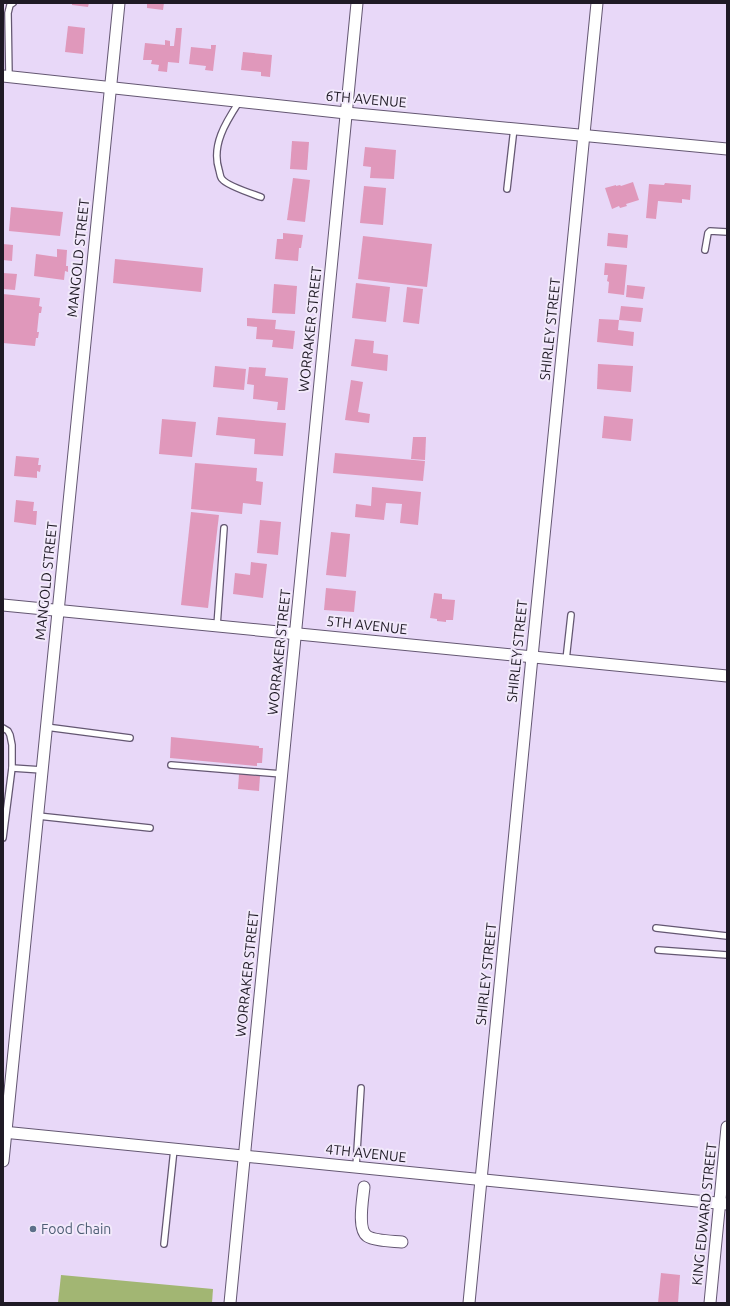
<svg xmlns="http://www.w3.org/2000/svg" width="730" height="1306" font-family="Ubuntu,sans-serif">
	<rect width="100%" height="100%" fill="#e8d8f8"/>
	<polygon fill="#a2b673" points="61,1275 213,1289 212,1303 58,1303"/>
	<g fill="#e098bb">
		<polygon points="72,3 89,3 88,7 72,5"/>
		<polygon points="147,3 164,3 163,10 147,8"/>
		<polygon points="68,26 85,28 83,54 65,52"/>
		<polygon points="176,28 182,28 179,63 168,62 167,72 158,71 159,65 151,64 152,60 143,60 145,43 165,45 165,40 170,41 170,46 174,46"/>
		<polygon points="211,45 216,45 213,71 205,70 206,66 189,64 191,47 211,49"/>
		<polygon points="243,52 272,55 270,77 261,76 261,72 241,70"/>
		<polygon points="292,141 309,142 307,170 290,169"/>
		<polygon points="365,147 396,150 394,179 370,178 371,167 363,166"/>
		<polygon points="293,178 310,180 305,222 287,220"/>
		<polygon points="633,182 639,200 626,204 627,206 620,208 619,206 612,209 605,188 616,185 616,186 620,185 621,186"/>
		<polygon points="665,183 691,185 690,200 682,199 682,203 658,201 656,219 646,218 649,184 664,185"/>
		<polygon points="364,186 386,188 383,225 360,223"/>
		<polygon points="11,207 63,212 60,236 9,231"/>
		<polygon points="283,233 303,235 301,248 299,248 298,261 275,259 277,239 283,239"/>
		<polygon points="608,233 628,235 627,248 607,246"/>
		<polygon points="363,236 432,244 427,287 358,279"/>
		<polygon points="3,244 13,245 12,261 3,260"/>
		<polygon points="57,249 67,250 66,266 68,266 68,272 65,271 64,280 34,276 36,254 57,257"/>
		<polygon points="115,259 203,268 201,292 113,283"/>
		<polygon points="605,263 627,265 624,295 608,293 609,282 607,281 608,275 604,275"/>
		<polygon points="3,273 17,274 15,290 3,289"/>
		<polygon points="356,283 390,287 386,322 352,318"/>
		<polygon points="274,284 297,286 295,314 272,313"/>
		<polygon points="627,285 645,287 643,299 626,297"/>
		<polygon points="407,287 423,289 419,324 403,322"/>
		<polygon points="3,294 40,298 39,306 42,307 41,313 39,313 37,332 39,332 38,338 36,338 35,346 3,343"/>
		<polygon points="621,306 643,308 641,322 619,320 618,330 634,332 633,346 597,342 599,319 619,320"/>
		<polygon points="247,318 276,320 275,329 295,331 293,349 272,347 273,340 256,339 257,327 247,326"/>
		<polygon points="355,339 374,341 373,353 388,355 387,371 351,366"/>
		<polygon points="598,364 633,366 631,392 597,389"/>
		<polygon points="215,366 246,369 244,390 213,387"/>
		<polygon points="249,367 266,368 265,376 288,378 285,410 277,410 278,402 253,399 254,385 247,384"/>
		<polygon points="351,380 363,382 358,412 370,414 369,423 345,420"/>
		<polygon points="604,416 633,419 631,441 602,438"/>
		<polygon points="218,417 286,423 283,456 254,454 255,439 216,435"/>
		<polygon points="162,419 196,422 192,457 159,454"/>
		<polygon points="413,437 426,437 425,460 411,459"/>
		<polygon points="335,453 425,461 423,481 333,473"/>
		<polygon points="16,456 39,458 38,465 41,465 40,472 37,471 37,478 14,476"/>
		<polygon points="195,463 257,468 256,481 263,482 261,505 243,503 242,514 191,509"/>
		<polygon points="372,487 421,492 418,525 400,523 402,504 386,503 384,520 355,517 356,504 371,506"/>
		<polygon points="16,500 34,502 33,511 37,511 36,525 14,522"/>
		<polygon points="191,512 219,515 208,608 181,605"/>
		<polygon points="260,520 281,522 278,555 257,553"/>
		<polygon points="331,532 350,534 346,577 326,575"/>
		<polygon points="251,562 267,564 263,598 233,594 235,573 250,575"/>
		<polygon points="326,588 356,591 354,612 324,610"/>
		<polygon points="434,593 442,594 442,599 455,600 453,620 446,620 446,622 437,621 437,619 430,618"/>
		<polygon points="171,737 259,746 259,748 263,748 262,763 257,763 257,766 170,758"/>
		<polygon points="239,774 260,776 259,791 238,789"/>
		<polygon points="661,1273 680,1275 678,1303 658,1303"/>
	</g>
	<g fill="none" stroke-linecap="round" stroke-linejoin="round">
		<defs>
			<g id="service">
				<polyline points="9,77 8,13 10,5 13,3"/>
				<path d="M239,102C226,122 211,145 219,170C220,173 220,177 222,179C227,186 253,194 261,197"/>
				<polyline points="507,189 514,128"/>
				<polyline points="705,250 708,233 710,231 727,232"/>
				<polyline points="217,626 224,528"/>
				<polyline points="566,660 571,615"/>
				<polyline points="46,727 130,738"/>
				<polyline points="3,728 8,731 10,735 12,745 12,768 3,838"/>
				<polyline points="171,765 282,774"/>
				<polyline points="12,768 42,770"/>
				<polyline points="38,816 150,828"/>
				<polyline points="656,928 727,936"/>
				<polyline points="658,950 727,955"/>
				<polyline points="356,1167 361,1088"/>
				<polyline points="164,1244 174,1149"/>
			</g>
			<g id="minor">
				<polyline points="3,76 346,113 727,149"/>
				<polyline points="3,605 727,676"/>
				<polyline points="3,1132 727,1204"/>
				<polyline points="3,1161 119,3"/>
				<path d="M364,1187C363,1198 357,1229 367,1236C374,1241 393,1241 402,1242"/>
				<polyline points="230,1303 357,3"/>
				<polyline points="469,1303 532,657 597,3"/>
				<polyline points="710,1303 727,1127"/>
			</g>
		</defs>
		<use href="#service" stroke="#645772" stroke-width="8"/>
		<use href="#minor" stroke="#645772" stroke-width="13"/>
		<use href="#service" stroke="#fff" stroke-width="5.5"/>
		<use href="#minor" stroke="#fff" stroke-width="11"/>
	</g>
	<circle fill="#5c6f8a" stroke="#f2e9fb" stroke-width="1.5" cx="33" cy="1229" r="4"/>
	<g text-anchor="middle" stroke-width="4" stroke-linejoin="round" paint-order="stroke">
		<g font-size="14" fill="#1f1a25" stroke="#f2e9fb">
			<text transform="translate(366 99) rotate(5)" y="5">6TH AVENUE</text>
			<text transform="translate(78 258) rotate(-84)" y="5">MANGOLD STREET</text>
			<text transform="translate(310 329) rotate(-84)" y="5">WORRAKER STREET</text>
			<text transform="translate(550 329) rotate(-84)" y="5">SHIRLEY STREET</text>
			<text transform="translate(46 581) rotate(-84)" y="5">MANGOLD STREET</text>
			<text transform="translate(367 625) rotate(6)" y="5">5TH AVENUE</text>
			<text transform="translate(517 651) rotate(-84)" y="5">SHIRLEY STREET</text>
			<text transform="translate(279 652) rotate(-84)" y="5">WORRAKER STREET</text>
			<text transform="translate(247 974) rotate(-84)" y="5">WORRAKER STREET</text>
			<text transform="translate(486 974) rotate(-84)" y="5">SHIRLEY STREET</text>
			<text transform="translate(366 1153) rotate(6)" y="5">4TH AVENUE</text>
			<text transform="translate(704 1214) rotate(-84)" y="5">KING EDWARD STREET</text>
		</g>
		<g font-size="14" fill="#4e5e75" stroke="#f2e9fb" text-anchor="start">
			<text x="41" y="1234">Food Chain</text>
		</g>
	</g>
	<rect width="730" height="1306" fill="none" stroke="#1f1a25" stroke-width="8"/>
</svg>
